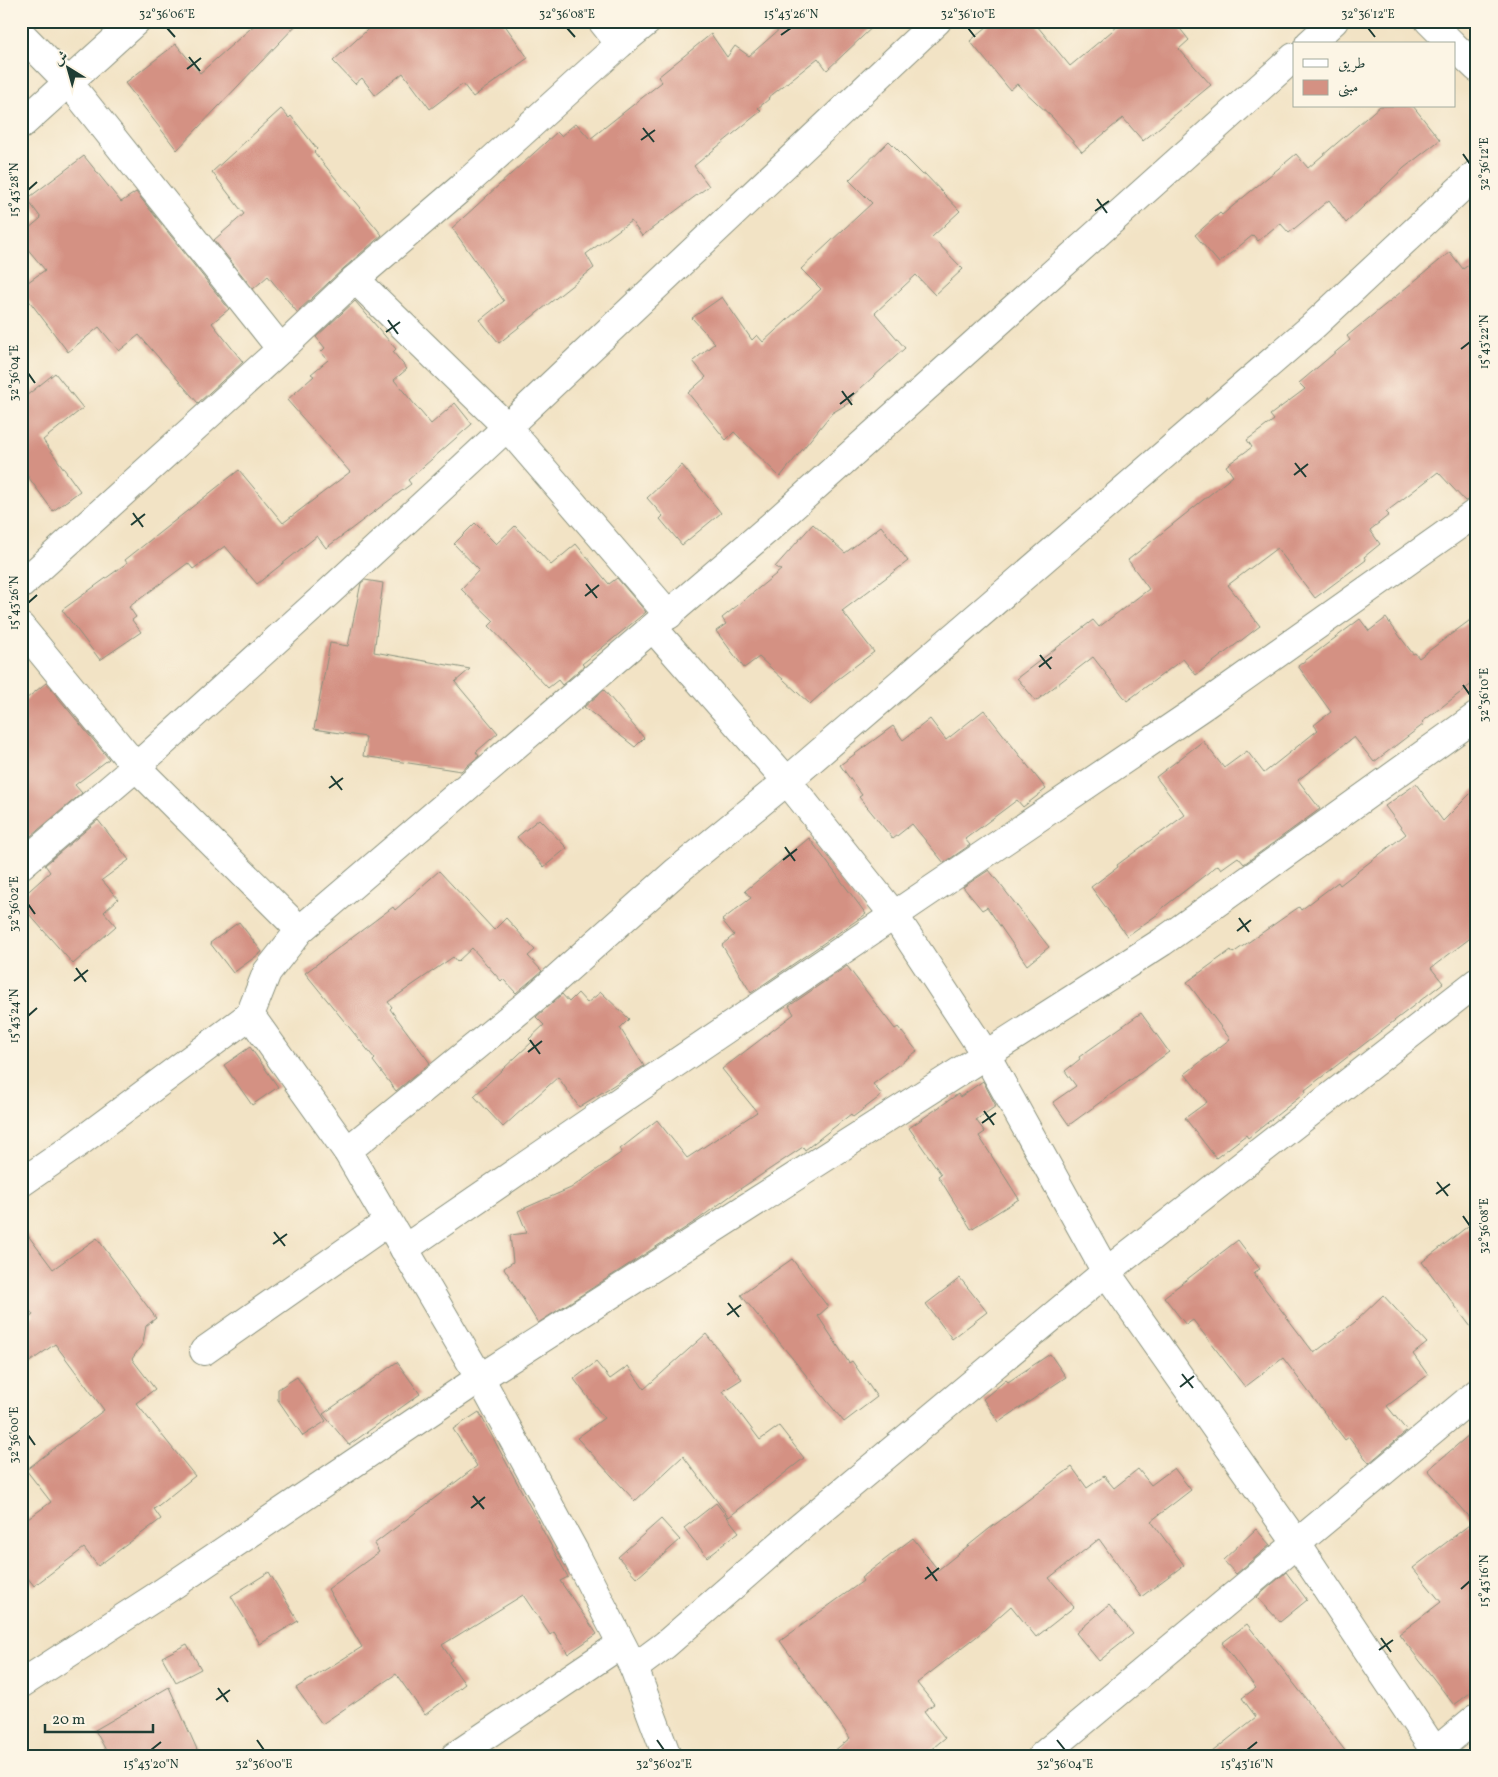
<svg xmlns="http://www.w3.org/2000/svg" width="1498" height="1777" font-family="Vollkorn,Amiri,serif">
	<rect width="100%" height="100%" fill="#fcf5e5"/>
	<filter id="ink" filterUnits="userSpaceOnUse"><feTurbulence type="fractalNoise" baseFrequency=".02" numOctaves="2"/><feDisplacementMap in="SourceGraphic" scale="10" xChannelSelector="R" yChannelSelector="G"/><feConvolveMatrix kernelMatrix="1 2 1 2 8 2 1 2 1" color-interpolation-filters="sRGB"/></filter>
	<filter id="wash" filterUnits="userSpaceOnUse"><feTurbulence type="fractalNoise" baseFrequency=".0096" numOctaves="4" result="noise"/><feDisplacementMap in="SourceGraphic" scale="20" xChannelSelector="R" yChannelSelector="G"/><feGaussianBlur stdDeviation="1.12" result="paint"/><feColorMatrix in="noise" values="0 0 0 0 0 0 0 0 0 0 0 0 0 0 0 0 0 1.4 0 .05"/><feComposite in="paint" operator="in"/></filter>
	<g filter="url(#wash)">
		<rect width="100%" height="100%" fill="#f2e3c5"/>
		<g id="blocks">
			<g fill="#d49183">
				<polygon points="259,21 300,21 177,150 125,83 176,44 200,73"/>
				<polygon points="377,21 502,21 528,58 473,97 463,84 430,109 403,73 375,95 362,78 355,84 333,61"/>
				<polygon points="789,21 879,21 827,70 818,58 768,98 769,99 758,108 761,111 694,166 709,186 642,236 631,221 586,254 594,268 499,343 480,320 504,301 452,228 557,132 561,136 576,123 590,139 662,82 658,77 711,34 727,57 735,46 749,56"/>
				<polygon points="994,21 1033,21 1070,66 1124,21 1174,21 1189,40 1179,49 1211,85 1143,141 1123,118 1082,152 1053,118 1017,84 1010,90 970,41"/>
				<polygon points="1380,106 1413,106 1440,140 1404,168 1346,223 1329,200 1289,233 1280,223 1258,241 1253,235 1219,263 1195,235 1220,213 1222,215 1296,154 1308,168"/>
				<polygon points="281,109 289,118 291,116 317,149 314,152 382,235 344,268 297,312 268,276 253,289 214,240 244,214 212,172"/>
				<polygon points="889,141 923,175 925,174 960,211 932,237 963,269 935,295 916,275 875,313 905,348 850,398 852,401 832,413 780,477 734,432 726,440 688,393 706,377 693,361 715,343 692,318 722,297 752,340 757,335 763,342 821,289 801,269 872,203 849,180"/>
				<polygon points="84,156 121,202 136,192 229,309 212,323 243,362 198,403 139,335 119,351 99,327 68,352 21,290 21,287 45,270 21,241 21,235 41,218 27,199"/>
				<polygon points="1450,252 1463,269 1477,259 1477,497 1465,501 1438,472 1386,512 1389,515 1370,530 1380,544 1364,557 1366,560 1315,598 1277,548 1228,585 1260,626 1196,675 1183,659 1127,701 1093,657 1036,701 1017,678 1093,620 1099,627 1149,589 1128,560 1233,476 1226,466 1252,447 1247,440 1274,420 1270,415 1305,389 1299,383 1350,340 1347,336"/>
				<polygon points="355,301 396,349 393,352 407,369 394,380 431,424 455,403 472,424 408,480 411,484 326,548 317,536 257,584 225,546 193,569 188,563 129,607 136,617 132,620 141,632 100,660 62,610 127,563 125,560 239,470 283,523 350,472 287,400 314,376 311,374 328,360 321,352 325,348 316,337"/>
				<polygon points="55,373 83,408 43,440 80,491 53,511 21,467 21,400"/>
				<polygon points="682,465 721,513 682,545 660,519 663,516 647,498"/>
				<polygon points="475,523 496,544 515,526 551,565 576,544 609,584 617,578 646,612 582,664 584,666 562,685 558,680 548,688 489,626 494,621 461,589 479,570 454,544"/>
				<polygon points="813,524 845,553 881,526 908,561 842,611 874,652 834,682 810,704 759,657 744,668 716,631 726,624 722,618 781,570 775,567"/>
				<polygon points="365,580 383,583 374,652 470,669 455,682 498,733 476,752 479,756 461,771 363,756 366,737 314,729 330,643 348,646 361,583"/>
				<polygon points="1477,615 1477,680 1422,722 1424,724 1374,762 1354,737 1298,780 1320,809 1244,864 1238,857 1221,869 1218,865 1160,910 1161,912 1127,936 1091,887 1118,867 1117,865 1185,815 1156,777 1203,741 1224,768 1247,751 1264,773 1318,730 1314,725 1331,712 1298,666 1360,619 1369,631 1386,618 1413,654 1415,653 1419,658"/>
				<polygon points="46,683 109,759 75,785 82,793 25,841 21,837 21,703"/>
				<polygon points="604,690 644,738 635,747 584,707"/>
				<polygon points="984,710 1046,789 1023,807 1017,800 965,839 970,845 944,863 912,824 893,839 859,797 862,795 840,765 893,726 903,740 930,719 946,740"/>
				<polygon points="1416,784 1443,821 1477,787 1477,933 1431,968 1443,983 1305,1090 1306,1092 1248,1138 1246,1135 1216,1158 1185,1118 1207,1102 1185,1074 1230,1039 1187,982 1231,950 1233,953 1299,907 1301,910 1338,882 1340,885 1406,834 1385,806"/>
				<polygon points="539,819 567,848 544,867 517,837"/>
				<polygon points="98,820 129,860 102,880 118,899 104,912 116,926 73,964 21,905 21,898 50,872 45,865"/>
				<polygon points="809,838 866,914 751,993 722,945 734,935 722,920 751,898 745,891"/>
				<polygon points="989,870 1049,947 1027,965 987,907 982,910 963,887"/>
				<polygon points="439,871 494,930 506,918 535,950 528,956 542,971 516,993 503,979 501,981 472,948 457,962 453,957 388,1002 392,1007 390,1009 430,1063 396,1091 373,1061 375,1059 305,973 393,907 395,910"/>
				<polygon points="239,922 262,952 233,973 210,943"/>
				<polygon points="847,966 895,1029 898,1027 917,1051 873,1084 882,1095 853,1117 851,1114 805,1150 803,1147 740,1189 696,1221 538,1323 504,1268 513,1262 510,1235 527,1233 518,1211 571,1188 622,1152 620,1149 657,1120 687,1158 757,1112 722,1069 794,1014 789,1006"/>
				<polygon points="601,992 629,1019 620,1028 644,1066 579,1107 558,1077 503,1127 474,1096 532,1042 529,1039 544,1025 536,1017 562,994 569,1002 578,993 587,1003"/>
				<polygon points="1141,1013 1169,1052 1069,1125 1053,1102 1076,1086 1065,1071 1080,1059 1079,1057"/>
				<polygon points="250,1047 278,1087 252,1105 224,1065"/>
				<polygon points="983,1081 996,1106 976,1120 985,1132 979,1136 1019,1199 971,1229 938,1176 941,1174 909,1128 958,1094 960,1097"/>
				<polygon points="1477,1219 1477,1335 1422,1262"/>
				<polygon points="21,1226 53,1269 97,1238 156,1318 146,1326 143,1343 132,1359 155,1389 136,1403 195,1476 154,1509 161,1519 98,1566 84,1548 34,1586 21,1569 21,1524 51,1502 26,1470 104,1410 55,1344 21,1368 21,1324 33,1315 21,1299"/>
				<polygon points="1238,1240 1260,1269 1253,1273 1314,1353 1355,1322 1383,1295 1427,1343 1413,1354 1428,1375 1387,1406 1407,1431 1369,1463 1349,1437 1345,1440 1283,1358 1245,1387 1193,1320 1186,1325 1164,1297"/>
				<polygon points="792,1259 828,1307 818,1316 849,1363 852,1361 877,1397 844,1422 741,1295"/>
				<polygon points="960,1278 987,1312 952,1339 926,1304"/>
				<polygon points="706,1334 742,1379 723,1391 760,1440 779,1426 804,1458 729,1517 683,1456 635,1501 577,1438 604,1418 574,1379 596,1362 610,1379 628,1366 644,1389"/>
				<polygon points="1050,1354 1066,1377 999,1422 983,1399 1006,1380 1008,1382"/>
				<polygon points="397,1362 420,1394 349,1445 323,1414"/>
				<polygon points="297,1377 326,1421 303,1436 278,1400 278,1389"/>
				<polygon points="479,1412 568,1577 560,1581 597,1634 568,1654 554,1632 550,1635 523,1595 442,1645 452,1660 449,1662 465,1684 425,1715 396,1674 322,1724 296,1688 362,1647 328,1589 379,1552 374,1544 477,1466 453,1429"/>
				<polygon points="1477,1428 1477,1688 1454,1705 1399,1634 1441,1602 1413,1568 1473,1522 1428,1470"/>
				<polygon points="1072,1467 1087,1488 1104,1476 1114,1488 1138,1469 1151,1485 1174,1468 1191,1490 1151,1521 1184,1565 1141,1597 1099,1539 1049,1578 1074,1607 1036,1637 1011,1606 976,1637 917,1683 934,1704 924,1711 945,1738 923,1756 828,1756 850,1738 780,1641 863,1581 861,1578 913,1538 938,1570 989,1529"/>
				<polygon points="716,1503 739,1532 707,1557 684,1528"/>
				<polygon points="661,1519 680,1540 637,1578 618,1557"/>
				<polygon points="1256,1529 1270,1545 1236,1574 1223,1560"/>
				<polygon points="269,1572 298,1621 260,1644 231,1596"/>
				<polygon points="1286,1572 1307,1600 1280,1622 1257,1597"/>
				<polygon points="1109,1605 1133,1634 1099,1661 1076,1633"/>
				<polygon points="1247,1624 1306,1699 1349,1756 1207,1756 1256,1717 1242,1698 1256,1688 1222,1643"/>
				<polygon points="187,1644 201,1669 176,1682 162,1657"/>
				<polygon points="169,1687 200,1756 109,1756 95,1730"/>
			</g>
		</g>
	</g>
	<g filter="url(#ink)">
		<use href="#blocks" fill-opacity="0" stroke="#88907c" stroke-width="1"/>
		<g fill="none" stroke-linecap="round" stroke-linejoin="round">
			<defs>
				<g id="minor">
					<polyline points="602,21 620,44"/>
					<polyline points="1429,21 1452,44"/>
					<polyline points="21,34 69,83 281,349"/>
					<polyline points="1309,44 1334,21"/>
					<polyline points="1454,46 1477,68"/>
					<polyline points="21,125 136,21"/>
					<polyline points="355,279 507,427 669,615"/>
					<polyline points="21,585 281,349 355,279 461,188 620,44 648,21"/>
					<polyline points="21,627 136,767 300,930"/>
					<polyline points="653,628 787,781 894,915 986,1055 1106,1272 1297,1544 1438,1756"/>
					<polyline points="21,865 136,767 328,593 507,427 937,21"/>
					<polyline points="347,1151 537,996 677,871 787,781 1312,327 1477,173"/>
					<polyline points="21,1183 73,1147 250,1015"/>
					<polyline points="404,1249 636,1090 1206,704 1477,512"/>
					<polyline points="204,1351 388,1222"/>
					<polyline points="634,1668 665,1645 798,1529 1106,1272 1477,982"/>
					<polyline points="21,1684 157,1596 480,1378 1162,942 1477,716"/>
					<polyline points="455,1756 621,1644"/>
					<polyline points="667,1756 634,1668 575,1553 480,1378 347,1151 250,1015 267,972 300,930 769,528 1294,57"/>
					<polyline points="1042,1756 1477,1393"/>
					<polyline points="1430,1756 1477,1717"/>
				</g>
			</defs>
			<use href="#minor" stroke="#88907c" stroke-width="30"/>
			<use href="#minor" stroke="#fff" stroke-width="28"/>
		</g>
	</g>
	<path fill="none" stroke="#1f3d34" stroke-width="2" d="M167,28L175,37M567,28L575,37M968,28L975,37M1368,28L1375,37M781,35L791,28M189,57L200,71M187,69L201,58M643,128L654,142M641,140L655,130M1463,154L1470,164M28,190L37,182M1097,199L1107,213M1095,211L1109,201M388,320L398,334M386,332L400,322M1461,349L1470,342M28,373L35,383M842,391L852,405M840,404L854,393M1295,463L1306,477M1294,475L1308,464M133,513L143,527M131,525L145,514M586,584L597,598M585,596L599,585M28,603L37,595M1040,655L1051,669M1039,667L1052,657M1463,685L1470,695M331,776L342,790M329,788L343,778M785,847L795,861M783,860L797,849M28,904L35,914M1239,918L1249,932M1237,931L1251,920M76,968L86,982M74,981L88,970M28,1016L37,1008M530,1040L540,1054M528,1052L542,1041M984,1111L994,1125M982,1123L996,1113M1437,1182L1448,1196M1436,1194L1450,1184M1463,1216L1470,1226M274,1232L285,1246M273,1244L287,1234M728,1303L739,1317M727,1315L741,1305M1182,1374L1193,1388M1180,1387L1194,1376M28,1435L35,1445M473,1496L484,1509M471,1508L485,1497M927,1567L937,1581M925,1579L939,1568M1461,1589L1470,1581M1381,1638L1391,1652M1379,1650L1393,1640M218,1688L228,1702M216,1700L230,1690M257,1740L264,1750M657,1740L664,1750M1057,1740L1065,1750M151,1750L161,1742M1247,1750L1257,1742"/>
	<rect width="1498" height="1777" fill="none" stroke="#fcf5e5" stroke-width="55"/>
	<rect x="1293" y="42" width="162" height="65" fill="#fcf5e5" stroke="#a4ab9e"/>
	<rect x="1303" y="59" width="25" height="8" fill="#ffffff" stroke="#a4ab9e"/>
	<text x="1338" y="68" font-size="15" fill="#1f3d34">طريق</text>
	<rect x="1303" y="80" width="25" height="15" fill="#d49183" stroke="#a4ab9e"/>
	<text x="1338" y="92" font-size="15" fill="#1f3d34">مبنى</text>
	<g transform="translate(68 68) rotate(323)" stroke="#fcf5e5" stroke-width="4" paint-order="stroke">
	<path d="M0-4L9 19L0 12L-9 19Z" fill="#1f3d34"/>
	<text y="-8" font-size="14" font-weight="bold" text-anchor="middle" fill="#1f3d34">ش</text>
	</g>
	<path d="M45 1724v8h108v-8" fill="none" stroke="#1f3d34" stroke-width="2.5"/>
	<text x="52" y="1724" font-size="15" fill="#1f3d34" stroke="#fcf5e5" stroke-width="4" paint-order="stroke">20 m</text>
	<rect x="28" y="28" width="1442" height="1722" fill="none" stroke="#1f3d34" stroke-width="2"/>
	<g font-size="12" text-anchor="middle" fill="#1f3d34">
		<text x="167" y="18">32°36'06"E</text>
		<text x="567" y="18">32°36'08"E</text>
		<text x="791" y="18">15°43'26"N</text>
		<text x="968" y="18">32°36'10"E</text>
		<text x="1368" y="18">32°36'12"E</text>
		<text transform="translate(1484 164) rotate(-90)" y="4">32°36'12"E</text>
		<text transform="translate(14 190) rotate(-90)" y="4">15°43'28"N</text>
		<text transform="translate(1484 342) rotate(-90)" y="4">15°43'22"N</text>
		<text transform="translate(14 373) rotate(-90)" y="4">32°36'04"E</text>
		<text transform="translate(14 603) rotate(-90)" y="4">15°43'26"N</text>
		<text transform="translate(1484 695) rotate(-90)" y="4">32°36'10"E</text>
		<text transform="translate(14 904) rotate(-90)" y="4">32°36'02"E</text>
		<text transform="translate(14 1016) rotate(-90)" y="4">15°43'24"N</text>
		<text transform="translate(1484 1226) rotate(-90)" y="4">32°36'08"E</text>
		<text transform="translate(14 1435) rotate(-90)" y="4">32°36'00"E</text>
		<text transform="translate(1484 1581) rotate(-90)" y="4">15°43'16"N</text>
		<text x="151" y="1768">15°43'20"N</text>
		<text x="264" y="1768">32°36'00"E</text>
		<text x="664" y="1768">32°36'02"E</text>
		<text x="1065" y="1768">32°36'04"E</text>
		<text x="1247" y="1768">15°43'16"N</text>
	</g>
</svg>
